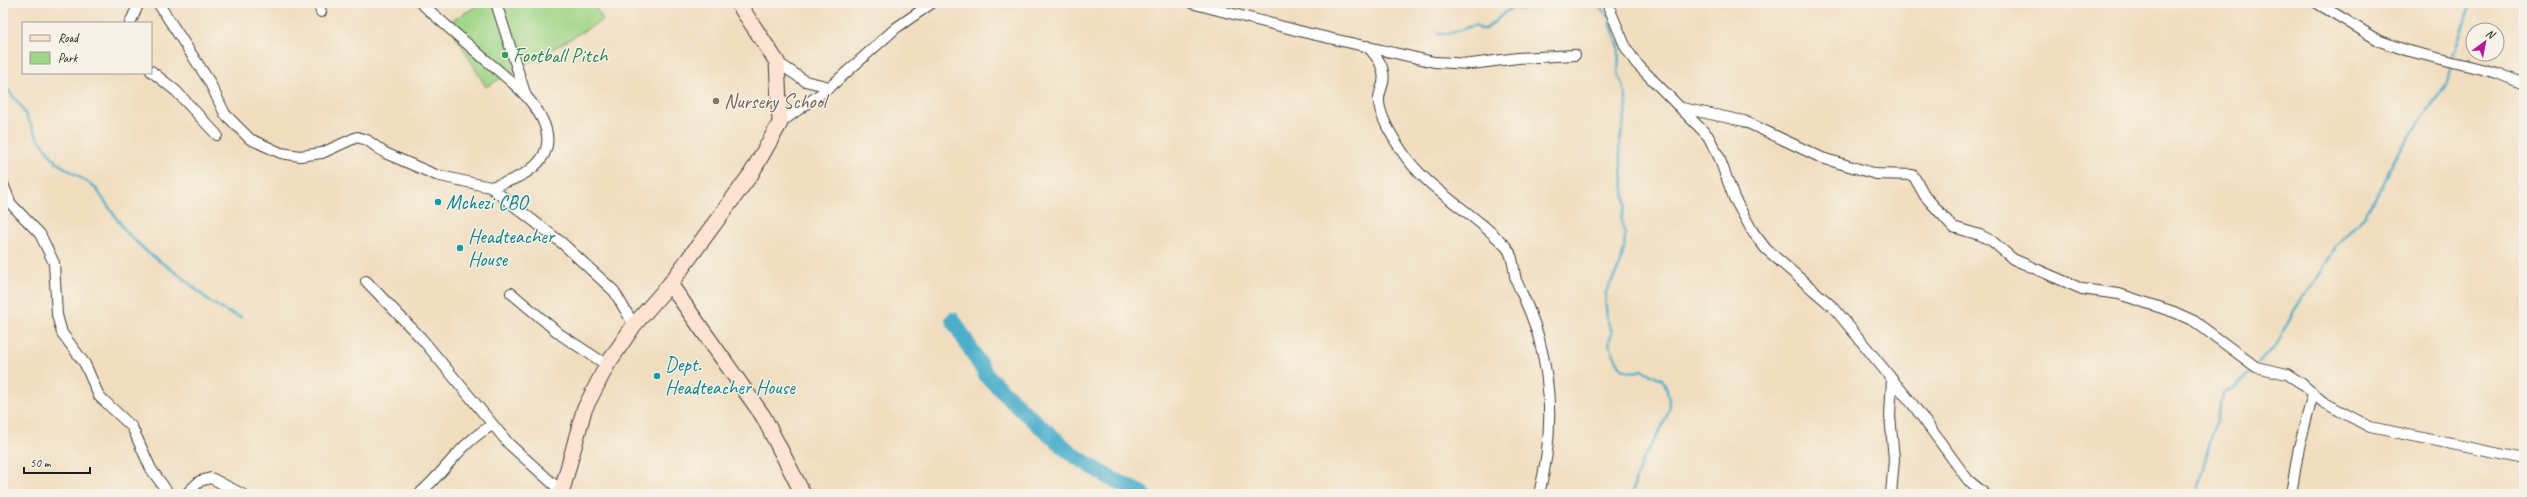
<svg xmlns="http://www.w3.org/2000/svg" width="2527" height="497" font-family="Caveat,sans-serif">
	<rect width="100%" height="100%" fill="#f7f3e8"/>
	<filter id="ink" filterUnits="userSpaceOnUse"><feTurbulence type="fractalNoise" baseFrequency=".025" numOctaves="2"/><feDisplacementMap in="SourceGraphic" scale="8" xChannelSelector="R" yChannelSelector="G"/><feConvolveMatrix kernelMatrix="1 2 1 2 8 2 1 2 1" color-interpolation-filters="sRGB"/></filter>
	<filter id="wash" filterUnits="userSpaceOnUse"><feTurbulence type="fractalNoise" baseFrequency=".012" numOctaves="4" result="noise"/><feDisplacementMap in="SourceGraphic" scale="16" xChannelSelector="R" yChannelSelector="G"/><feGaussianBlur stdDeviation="0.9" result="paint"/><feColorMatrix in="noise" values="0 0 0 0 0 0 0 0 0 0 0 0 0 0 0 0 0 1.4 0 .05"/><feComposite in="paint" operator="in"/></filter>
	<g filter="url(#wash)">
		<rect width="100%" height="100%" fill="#f1debf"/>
		<polygon fill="#9fd586" stroke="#5e7851" points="482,3 593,3 603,20 486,87 448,23"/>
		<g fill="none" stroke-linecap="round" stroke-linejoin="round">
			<g stroke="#4cafcb" stroke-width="2.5">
				<polyline points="1596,3 1609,17"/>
				<path d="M1610,22L1619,47L1618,73L1623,85L1627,105L1619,146L1626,206L1621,219L1625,234L1624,248L1620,265L1605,294L1607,320L1612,332L1609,343C1617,360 1619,377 1642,370L1662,379C1682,414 1654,434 1641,464C1637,474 1634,484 1632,494"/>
				<polyline points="1438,34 1448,34 1475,25 1480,29 1486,29 1507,11 1514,8 1523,9 1544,3"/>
				<polyline points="2452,59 2471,3"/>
				<polyline points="3,84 21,106 38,138 56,162 95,187 126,232 147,252 182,277 209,301 227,312 241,317"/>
				<polyline points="2258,364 2279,340 2295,309 2317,279 2335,248 2365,214 2384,183 2394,159 2447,83 2451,64"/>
				<polyline points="2196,494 2223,393 2235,387 2254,369"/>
			</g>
			<polyline stroke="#4cafcb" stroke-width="16" points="953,320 987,376 1022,410 1072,454 1110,478 1143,494"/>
		</g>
	</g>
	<g filter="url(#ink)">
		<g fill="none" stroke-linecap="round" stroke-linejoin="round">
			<defs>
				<g id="street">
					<polyline points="158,3 209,81 225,114 250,139 281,153 300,156 322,153 357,137 367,140 385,153 436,175 490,187 562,243 614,291 634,325"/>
					<polyline points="319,3 321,12"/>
					<path d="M421,3C443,23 465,42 487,61C500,72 514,83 526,96C568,144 544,173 490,187"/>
					<polyline points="496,3 526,96"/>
					<polyline points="1191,3 1307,33 1434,62 1471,64 1518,58 1575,55"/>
					<polyline points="1607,3 1626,48 1636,63 1708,136 1719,157 1734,198 1753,232 1766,249 1834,308 1914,406 1968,480 1985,494"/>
					<polyline points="2317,3 2380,41 2405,50 2497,73 2524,84"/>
					<polyline points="130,23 139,3"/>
					<path d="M1367,46C1377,57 1386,67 1383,83C1381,90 1378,96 1379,103C1381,119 1392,136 1401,150C1427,191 1475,212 1507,248C1514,257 1513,269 1516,280C1524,299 1534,318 1539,339C1553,390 1552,443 1539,494"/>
					<polyline points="777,62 805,81 830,87"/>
					<polyline points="151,71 176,91 217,135"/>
					<polyline points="1682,108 1744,121 1822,158 1876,174 1913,175 1925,196 1953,227 1980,235 1992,241 2013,259 2082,289 2119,294 2174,312 2194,321 2256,367 2287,374 2301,383 2323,402 2370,427 2524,459"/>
					<polyline points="780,123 830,87 896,28 932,3"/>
					<polyline points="3,184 11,204 40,234 54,263 57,315 62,333 85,364 99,396 132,427 151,469 169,494"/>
					<polyline points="366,281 422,339 509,444 561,491"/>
					<polyline points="511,293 561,335 607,365"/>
					<polyline points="186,494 200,481 211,478 242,494"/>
					<path d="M419,494C445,472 463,440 493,425"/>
					<polyline points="1891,494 1894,459 1890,416 1892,378"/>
					<polyline points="2291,494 2299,447 2313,394"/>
				</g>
				<g id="secondary">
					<polyline points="670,284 763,416 803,494"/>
					<polyline points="561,494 584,410 607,365 634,325 670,284 751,174 780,123 777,62 738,3"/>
				</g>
			</defs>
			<use href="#street" stroke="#3c3934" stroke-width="12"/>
			<use href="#secondary" stroke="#3c3934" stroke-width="17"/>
			<use href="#street" stroke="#fff" stroke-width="10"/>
			<use href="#secondary" stroke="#fee3d2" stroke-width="15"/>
		</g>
	</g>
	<circle fill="#2e9e5b" stroke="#f7f3e8" stroke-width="1.5" cx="505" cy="55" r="4"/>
	<circle fill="#8d6e63" stroke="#f7f3e8" stroke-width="1.5" cx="716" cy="101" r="4"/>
	<g fill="#0f9aa8" stroke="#f7f3e8" stroke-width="1.5">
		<circle cx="438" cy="202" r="4"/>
		<circle cx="460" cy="248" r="4"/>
		<circle cx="657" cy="376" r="4"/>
	</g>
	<g text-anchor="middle" stroke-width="3" stroke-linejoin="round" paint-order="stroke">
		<g font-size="20" fill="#27864d" stroke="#f7f3e8" text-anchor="start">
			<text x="513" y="62">Football Pitch</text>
		</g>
		<g font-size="20" fill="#785e54" stroke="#f7f3e8" text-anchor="start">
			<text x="724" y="108">Nursery School</text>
		</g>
		<g font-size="20" fill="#0d838f" stroke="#f7f3e8" text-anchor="start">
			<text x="446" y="209">Mchezi CBO</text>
			<text x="468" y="243">Headteacher<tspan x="468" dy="23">House</tspan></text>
			<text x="665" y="371">Dept.<tspan x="665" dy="23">Headteacher House</tspan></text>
		</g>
	</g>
	<rect width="2527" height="497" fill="none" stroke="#f7f3e8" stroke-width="16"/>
	<rect x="22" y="22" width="130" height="52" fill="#f7f3e8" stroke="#9f9d96"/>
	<rect x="30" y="35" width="20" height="6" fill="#fee3d2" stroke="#9f9d96"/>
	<text x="58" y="42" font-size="12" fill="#1c1c1c">Road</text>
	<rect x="30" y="52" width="20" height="12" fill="#9fd586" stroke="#9f9d96"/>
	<text x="58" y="62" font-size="12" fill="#1c1c1c">Park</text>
	<g transform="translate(2485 42) rotate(32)"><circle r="19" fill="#f7f3e8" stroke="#9f9d96"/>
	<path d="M0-3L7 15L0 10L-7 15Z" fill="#b5179e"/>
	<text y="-6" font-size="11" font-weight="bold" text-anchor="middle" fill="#1c1c1c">N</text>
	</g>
	<path d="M24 467v6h66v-6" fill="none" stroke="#1c1c1c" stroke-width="2"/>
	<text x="30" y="467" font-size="12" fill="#1c1c1c" stroke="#f7f3e8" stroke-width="3" paint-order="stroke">50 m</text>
</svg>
